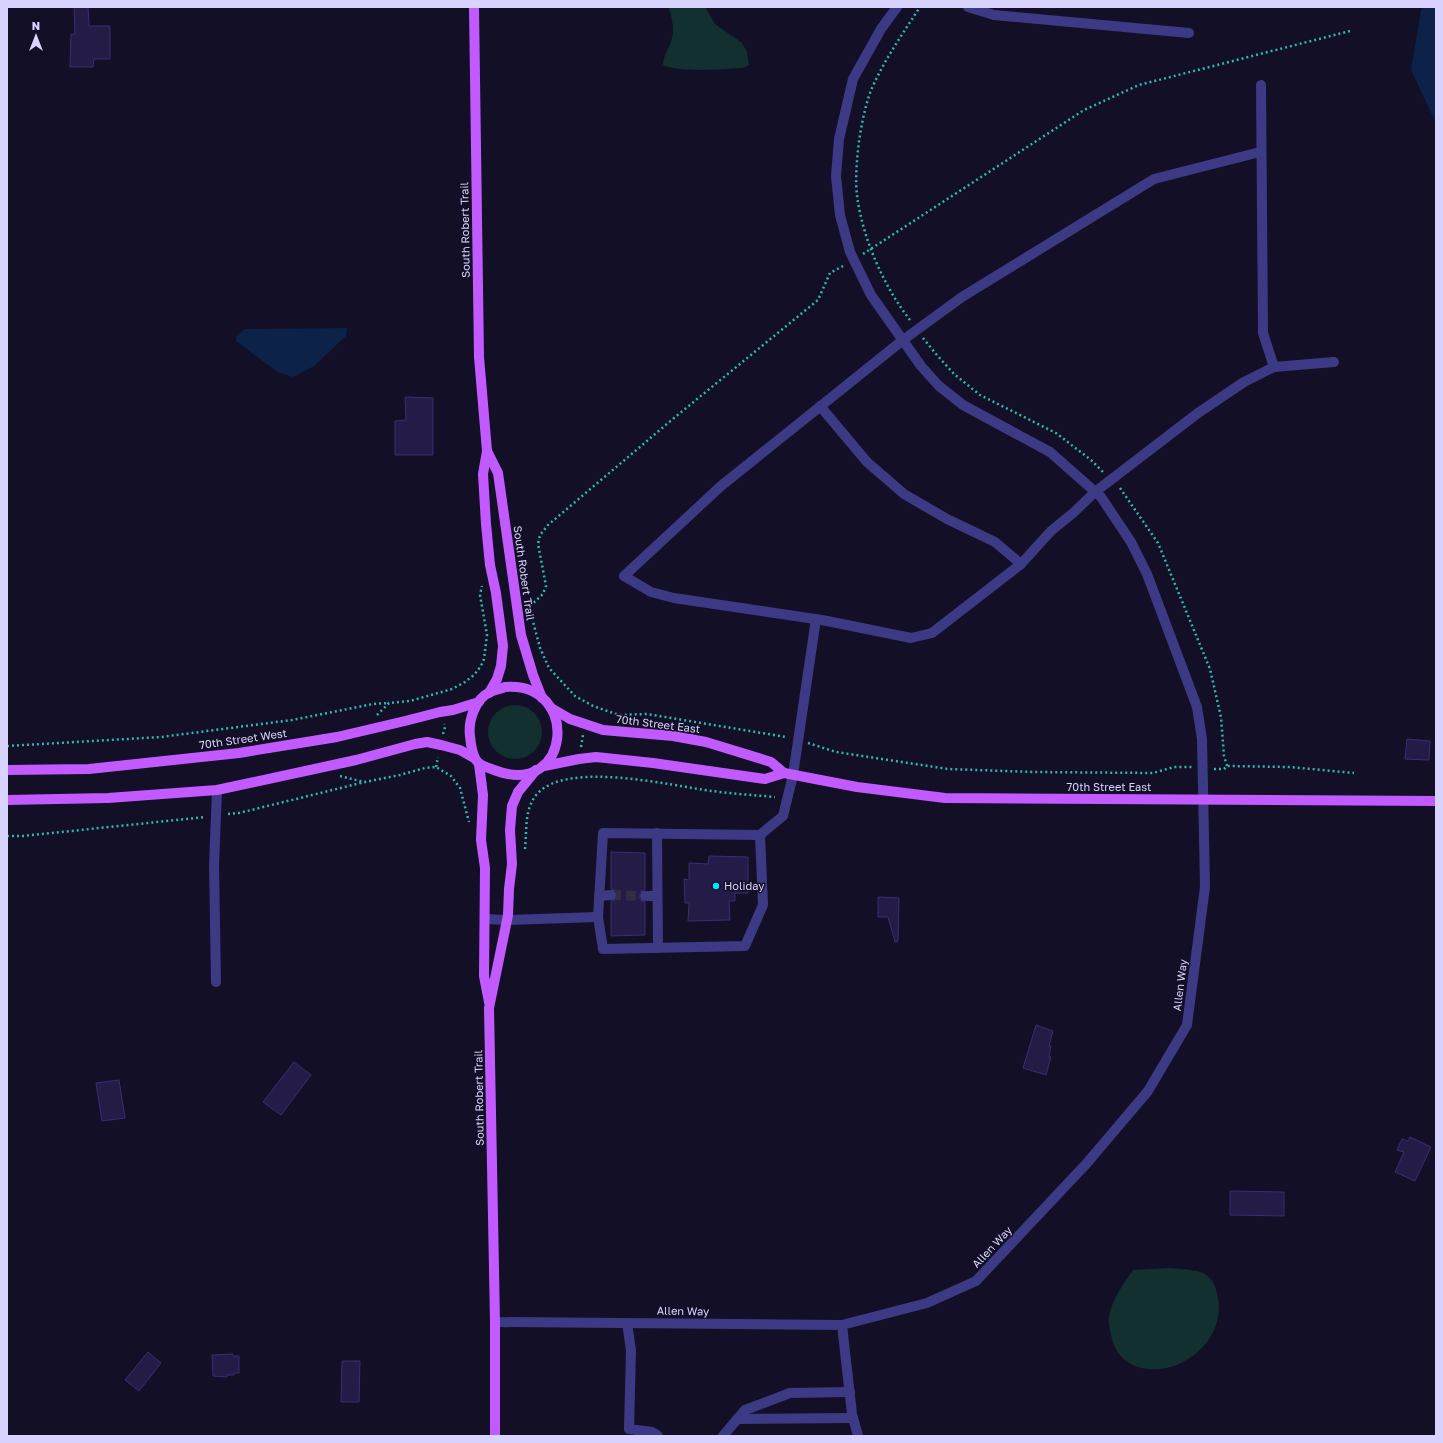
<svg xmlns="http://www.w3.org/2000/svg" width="1443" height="1443" font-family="'Golos Text',sans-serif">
	<rect width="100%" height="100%" fill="#130f26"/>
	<g fill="#12302f">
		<path d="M669,7H705L715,24L742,43L747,52L749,65L743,68C724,69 678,73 663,65C663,55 670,48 672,38C675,28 671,17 669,7Z"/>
		<circle cx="515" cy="732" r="27"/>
		<path d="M1170,1268C1195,1271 1213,1267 1218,1298C1226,1341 1179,1379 1138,1367C1124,1362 1116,1353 1112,1339C1110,1330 1107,1322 1110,1312C1114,1297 1124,1283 1133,1270Z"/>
	</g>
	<g fill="#0c2248">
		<polygon points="1424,7 1436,7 1436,123 1411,70 1421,10"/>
		<polygon points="347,328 346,336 314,366 293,377 279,373 236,341 237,335 245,329"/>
	</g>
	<g fill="#241b47" stroke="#3b2d73">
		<polygon points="74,7 88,7 89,26 110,26 110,59 94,59 93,67 70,67 71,34 75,34"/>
		<polygon points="405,397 433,398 433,455 395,455 395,421 406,420"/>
		<polygon points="1407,739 1430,741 1429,760 1405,759"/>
		<polygon points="611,852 645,853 645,890 641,891 639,896 641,901 645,902 645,935 611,936 611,901 615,900 617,895 616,891 611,889"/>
		<polygon points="709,856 748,857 748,893 735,893 735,901 729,901 730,920 688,921 689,903 685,903 684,879 689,880 689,863 708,864"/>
		<polygon points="878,897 899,898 898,941 895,942 888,917 878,917"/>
		<polygon points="1036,1025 1053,1031 1049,1046 1051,1046 1049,1056 1051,1057 1046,1075 1023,1068"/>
		<polygon points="294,1062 311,1075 281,1115 263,1102"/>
		<polygon points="119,1080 125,1118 102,1121 96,1083"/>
		<polygon points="1410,1137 1431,1147 1415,1181 1395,1172 1404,1152 1397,1150 1402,1139 1408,1141"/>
		<polygon points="1230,1191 1284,1192 1284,1216 1230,1215"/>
		<polygon points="148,1352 161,1363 139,1391 125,1380"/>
		<polygon points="233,1354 233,1356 239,1356 239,1373 234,1373 234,1375 227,1375 227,1377 213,1376 212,1355"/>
		<polygon points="342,1361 360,1361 359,1402 341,1402"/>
	</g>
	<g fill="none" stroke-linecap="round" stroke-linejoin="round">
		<polyline stroke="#312d47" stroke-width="10" stroke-dasharray="10 5" stroke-linecap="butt" points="611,895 645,896"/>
		<g stroke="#2fb8b0" stroke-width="2.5" stroke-dasharray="2 3" stroke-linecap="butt">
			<polyline points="863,254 1084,110 1139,85 1350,31"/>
			<path d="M910,320C884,287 862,237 857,195C855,178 857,159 859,141C862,123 865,105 872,88C885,59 903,33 920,7"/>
			<polyline points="923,338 936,354 954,374 980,395 1056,433 1091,460 1103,472"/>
			<polyline points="1120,488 1158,543 1210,669 1221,717 1224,756 1227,766"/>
			<polyline points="530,606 543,594 546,586 538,544 540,535 548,525 674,418 818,300 830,273 843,266"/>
			<polyline points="532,618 540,648 549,668 575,696 593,706 619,715 647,714 786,737"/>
			<polyline points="377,715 389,703 410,701 452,689 465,682 474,675 481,666 484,659 487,635 480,595 482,586"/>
			<polyline points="443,734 445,727 444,724"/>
			<polyline points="808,743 836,752 948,769 1034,772 1153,773 1174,767 1192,767"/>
			<polyline points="7,746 161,737 292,720 373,704 389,703"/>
			<polyline points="581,747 583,735"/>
			<polyline points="436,767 438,757"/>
			<polyline points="1214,769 1224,769 1227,766 1290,767 1354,773"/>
			<polyline points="340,776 364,782"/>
			<polyline points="228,814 239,813 365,782 400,775 425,768 436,767 451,776 460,788 469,822"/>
			<polyline points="7,836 23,836 205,817"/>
			<path d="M525,849C527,830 524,809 537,794C567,760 672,786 712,791C733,794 754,795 775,797"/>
		</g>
		<g stroke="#3d3a85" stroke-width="10">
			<polyline points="968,7 994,15 1189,33"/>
			<polyline points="1261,85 1263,333 1274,367"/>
			<polyline points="1260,152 1154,179 962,297 903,340 721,486 624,576 651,592 674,598 822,620 911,638 932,633 1021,564 1051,531 1073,513 1095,492 1198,413 1244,382 1274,367 1334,362"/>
			<polyline points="820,406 867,462 904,494 947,519 995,542 1021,564"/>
			<polyline points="657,833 658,948"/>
			<polyline points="599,896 611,895"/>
			<polyline points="645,896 657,896"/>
			<polyline points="598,917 603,833 760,835"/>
			<polyline points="485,919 507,920 598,917 603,949 745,946 763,905 760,835 783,816 793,775 816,619"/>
			<polyline points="216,982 214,865 217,790"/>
			<polyline points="495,1322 842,1325 927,1303 976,1281 1087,1163 1148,1091 1187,1025 1205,887 1202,739 1197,707 1147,574 1131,542 1101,497 1050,452 963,405 939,386 921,366 871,295 850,252 840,215 836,176 839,139 853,79 881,29 897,7"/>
			<polyline points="627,1323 631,1350 629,1429 652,1432 658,1436"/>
			<polyline points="842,1325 852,1414 858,1436"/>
			<polyline points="737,1419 853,1418"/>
			<polyline points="723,1436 745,1410 790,1393 850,1392"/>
		</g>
		<g stroke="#c25bff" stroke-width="10">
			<polyline points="474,7 479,357 487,451 483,474 486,524 490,565 496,593 503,646 501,666 497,679 489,693"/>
			<polyline points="487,451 498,473 521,635 533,675 542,698"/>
			<path d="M505,687C581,681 572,800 494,770C490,768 484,767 480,764C472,759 471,745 470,736C468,721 475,699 490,692C495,690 500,689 505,687Z"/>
			<polyline points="551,708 570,719 603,730 673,736 706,742 771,762 784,773"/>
			<polyline points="479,764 483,795 481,840 485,868 484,976 489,1002"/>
			<polyline points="544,766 579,759 596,757 653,763 765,779 784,773 857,787 945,798 1436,801"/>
			<polyline points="7,770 89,769 239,753 337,737 405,721 440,712 453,710 479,702"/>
			<polyline points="7,800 108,798 217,790 356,760 415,744 427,742 441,745 460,750 474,758"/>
			<polyline points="495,1436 495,1322 489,1008 508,915 509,889 512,864 510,830 512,806 518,792 536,770"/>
		</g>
	</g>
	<circle fill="#00e5ff" stroke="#130f26" stroke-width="1.5" cx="716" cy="886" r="4"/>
	<g text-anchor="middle" stroke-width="3" stroke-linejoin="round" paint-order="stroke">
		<g font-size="11" fill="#d9d4ff" stroke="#130f26">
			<text transform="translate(465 230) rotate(-91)" y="4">South Robert Trail</text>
			<text transform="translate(524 573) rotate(82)" y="4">South Robert Trail</text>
			<text transform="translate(658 724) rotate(7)" y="4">70th Street East</text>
			<text transform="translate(243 739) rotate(-8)" y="4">70th Street West</text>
			<text x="1109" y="791">70th Street East</text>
			<text transform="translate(1180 985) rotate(-83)" y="4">Allen Way</text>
			<text transform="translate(479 1098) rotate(-91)" y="4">South Robert Trail</text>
			<text transform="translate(992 1247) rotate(-47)" y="4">Allen Way</text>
			<text transform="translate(683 1311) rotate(1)" y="4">Allen Way</text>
		</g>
		<g font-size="11" fill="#d9d4ff" stroke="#130f26" text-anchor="start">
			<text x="724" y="890">Holiday</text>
		</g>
	</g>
	<rect width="1443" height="1443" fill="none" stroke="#d9d4ff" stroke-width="16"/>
	<g transform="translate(36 36)" stroke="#130f26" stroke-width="3" paint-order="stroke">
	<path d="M0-3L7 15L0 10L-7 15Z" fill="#d9d4ff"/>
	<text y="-6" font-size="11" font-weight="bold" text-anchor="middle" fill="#d9d4ff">N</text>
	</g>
</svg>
